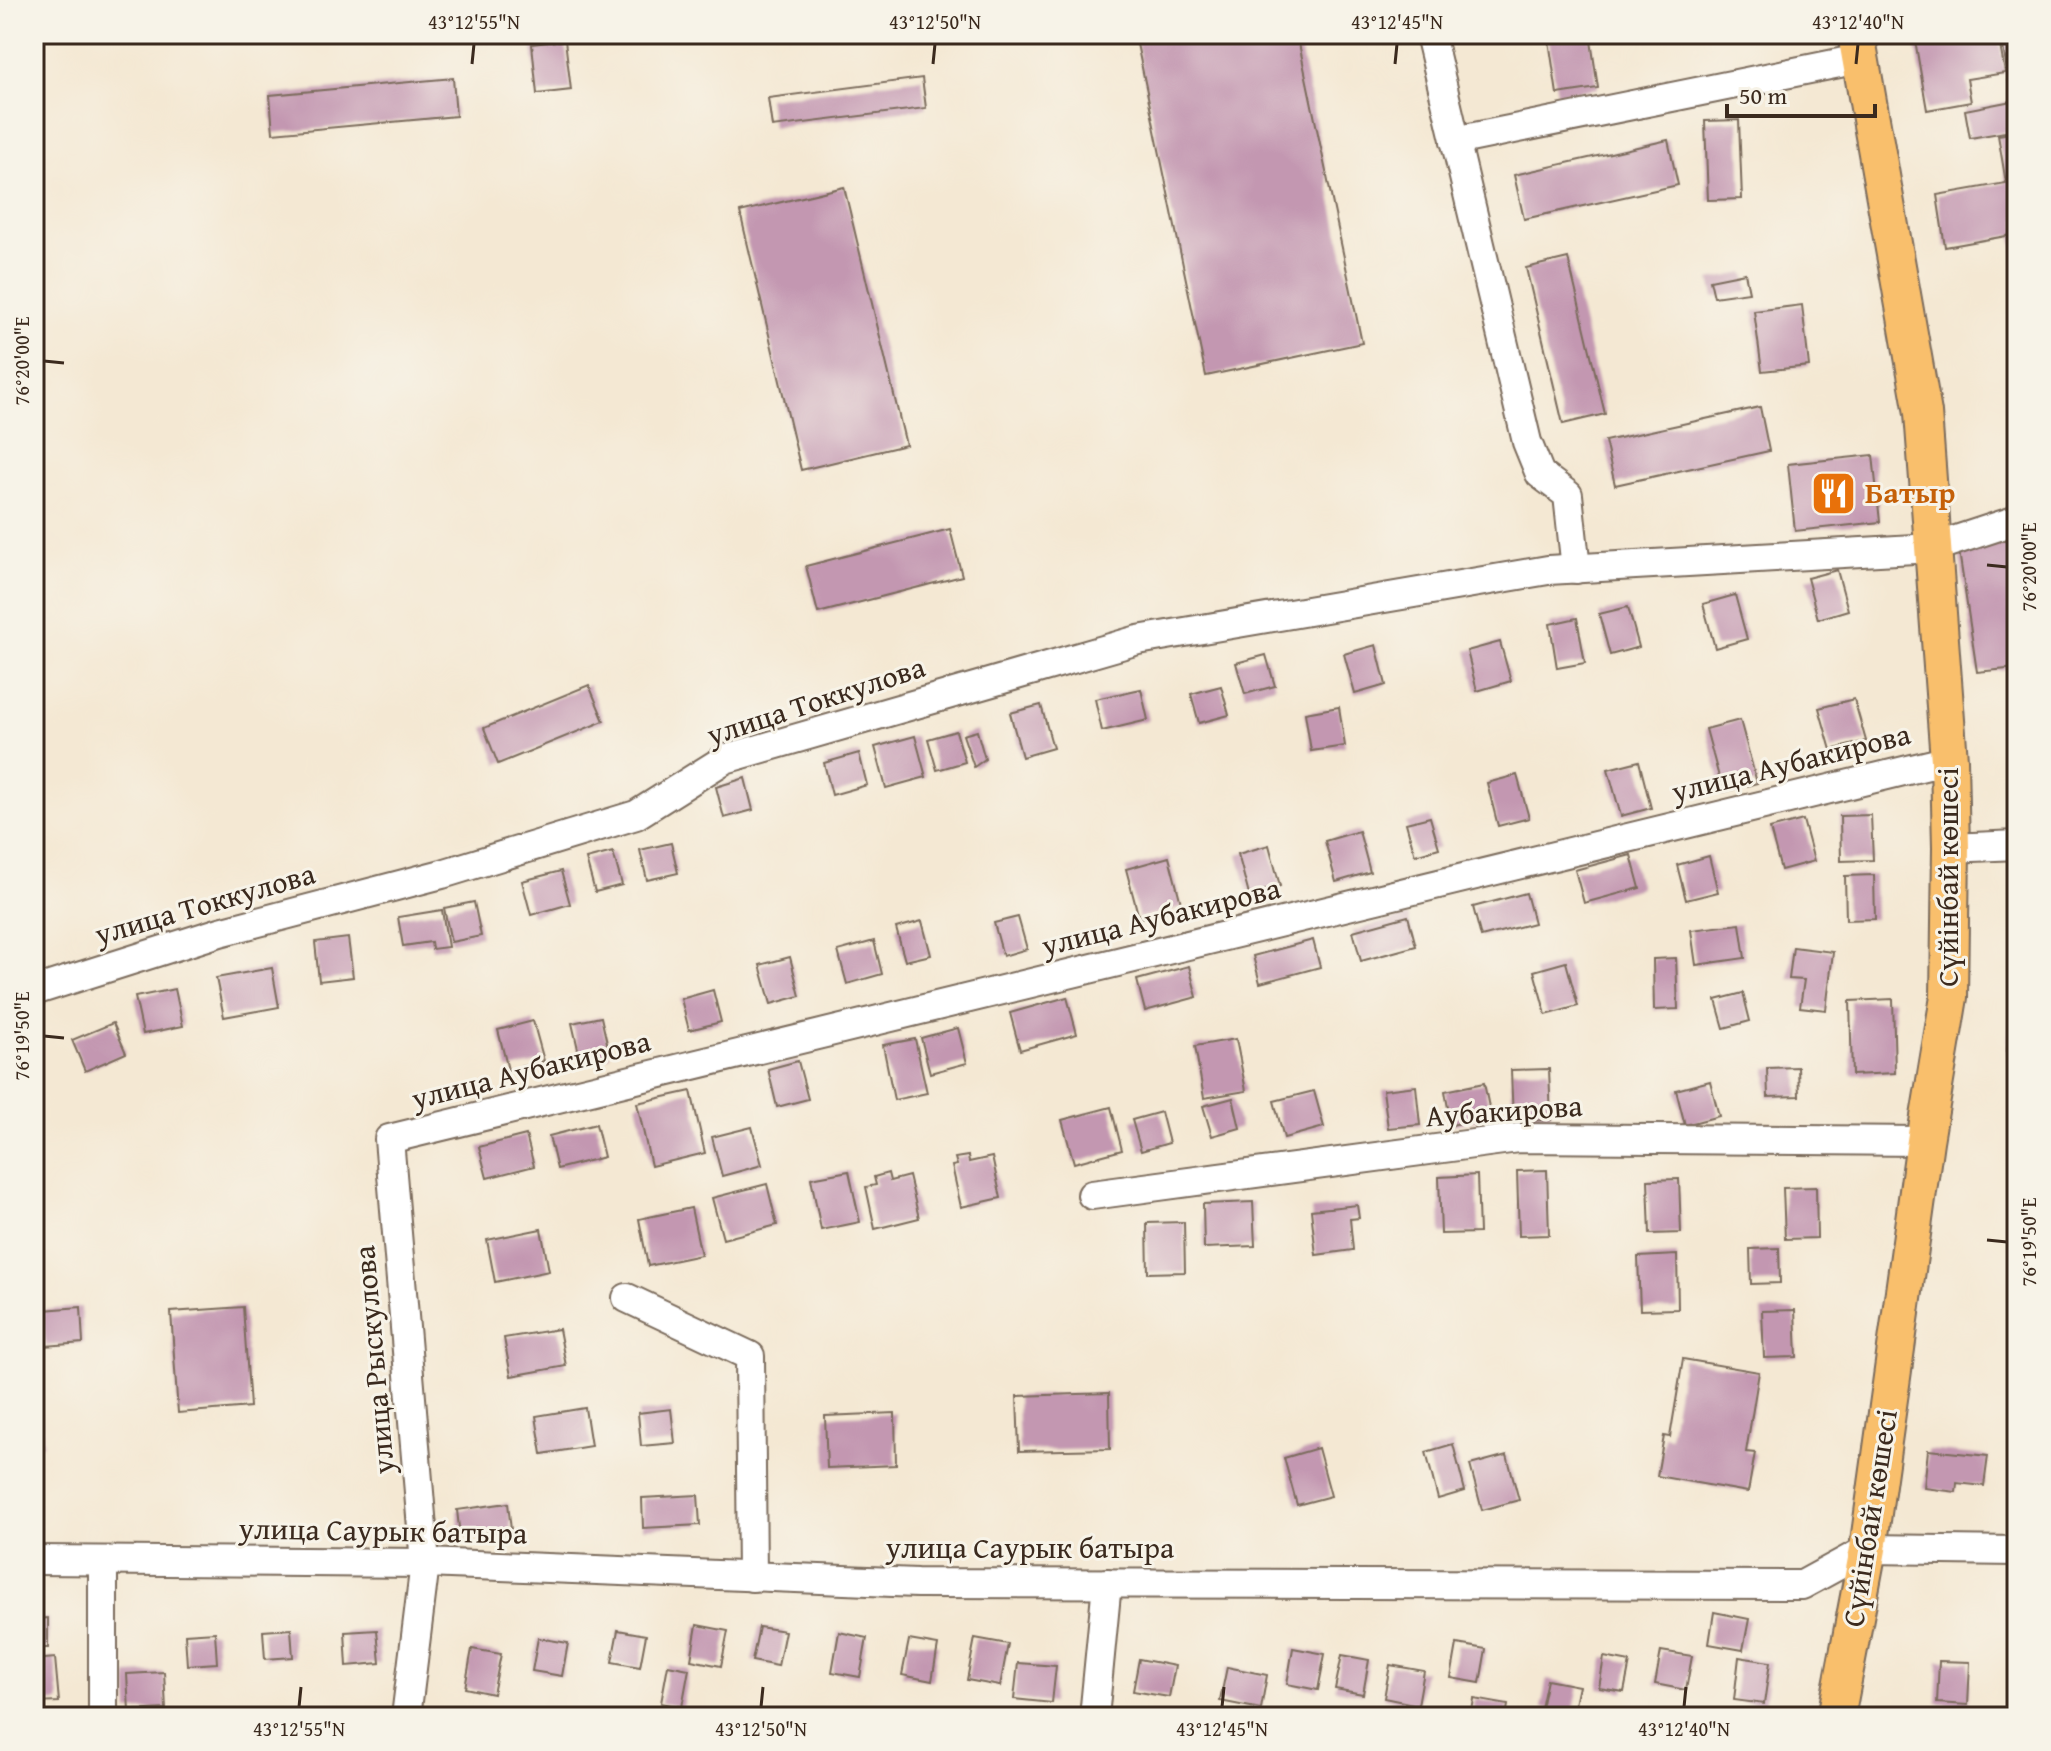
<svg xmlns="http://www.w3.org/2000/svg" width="2051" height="1751" font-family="'Gentium Book Plus',serif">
	<rect width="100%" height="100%" fill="#f7f3e8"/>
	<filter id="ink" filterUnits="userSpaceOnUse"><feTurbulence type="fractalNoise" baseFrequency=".0125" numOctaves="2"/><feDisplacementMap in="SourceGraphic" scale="16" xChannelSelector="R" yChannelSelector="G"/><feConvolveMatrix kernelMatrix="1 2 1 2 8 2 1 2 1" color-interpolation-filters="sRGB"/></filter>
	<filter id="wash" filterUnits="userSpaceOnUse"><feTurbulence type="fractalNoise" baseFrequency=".006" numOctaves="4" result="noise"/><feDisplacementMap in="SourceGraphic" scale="32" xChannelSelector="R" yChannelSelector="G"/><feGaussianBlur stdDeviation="1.8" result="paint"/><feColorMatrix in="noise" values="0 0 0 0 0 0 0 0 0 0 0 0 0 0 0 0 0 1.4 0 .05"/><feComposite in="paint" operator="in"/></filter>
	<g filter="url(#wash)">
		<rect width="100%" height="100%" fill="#f4e8d3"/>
		<g id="blocks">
			<g fill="#c397b1">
				<polygon points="1135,34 1297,34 1362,343 1206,376"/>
				<polygon points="1548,34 1590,34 1598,88 1557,94"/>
				<polygon points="1914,34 1998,34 2005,73 1967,79 1971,102 1927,110"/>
				<polygon points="2001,34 2017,34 2017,82 2009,83"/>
				<polygon points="565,40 571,90 537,94 532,44"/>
				<polygon points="453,78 456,116 273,133 270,95"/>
				<polygon points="922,78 926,108 772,127 768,98"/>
				<polygon points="2017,100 2017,130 1970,138 1965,110"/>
				<polygon points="1739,120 1742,199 1708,200 1705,121"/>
				<polygon points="2017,132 2017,253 2015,254 2012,235 1945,247 1937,195 2006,183 1998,135"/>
				<polygon points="1668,140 1678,185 1524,219 1514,175"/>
				<polygon points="844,187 906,445 801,470 740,212"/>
				<polygon points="1568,258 1605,414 1563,424 1526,268"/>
				<polygon points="1745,273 1749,292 1714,297 1710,280"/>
				<polygon points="1802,305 1809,366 1762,371 1754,311"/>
				<polygon points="1760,407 1769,451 1615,485 1605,441"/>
				<polygon points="1873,455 1880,522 1795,531 1788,464"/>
				<polygon points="950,529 962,576 818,613 806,566"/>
				<polygon points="2017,536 2017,668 1977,672 1959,551"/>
				<polygon points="1837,570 1848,610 1818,619 1807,578"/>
				<polygon points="1735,595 1747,639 1715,648 1703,604"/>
				<polygon points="1628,607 1639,647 1610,655 1599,614"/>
				<polygon points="1577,618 1585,663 1557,668 1550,624"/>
				<polygon points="1500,642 1511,681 1477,691 1467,651"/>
				<polygon points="1376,645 1386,685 1355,694 1344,654"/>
				<polygon points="1266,655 1275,686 1245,694 1236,663"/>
				<polygon points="589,685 604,721 498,764 484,728"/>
				<polygon points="1221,686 1229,715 1199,723 1191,694"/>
				<polygon points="1141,689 1148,720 1102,731 1095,699"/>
				<polygon points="1854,699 1866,741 1831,750 1819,708"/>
				<polygon points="1041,705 1053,748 1022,757 1010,713"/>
				<polygon points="1339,707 1345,746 1311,751 1305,713"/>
				<polygon points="1740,720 1757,783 1723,792 1706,729"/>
				<polygon points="956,731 965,762 937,770 928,739"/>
				<polygon points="977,731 985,759 974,767 963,735"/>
				<polygon points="915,736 926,777 886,788 875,747"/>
				<polygon points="859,753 867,785 832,795 824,763"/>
				<polygon points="1639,761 1651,808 1621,816 1608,769"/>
				<polygon points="1517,775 1529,818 1498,826 1487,783"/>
				<polygon points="745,778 753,810 724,818 716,787"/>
				<polygon points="1871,815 1873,860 1841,861 1840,816"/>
				<polygon points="1430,817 1439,848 1415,855 1406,823"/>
				<polygon points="1803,820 1814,861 1781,870 1770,829"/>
				<polygon points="1359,831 1370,872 1336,882 1325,841"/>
				<polygon points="671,843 678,873 647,880 640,850"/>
				<polygon points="1269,845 1280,886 1249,895 1238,854"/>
				<polygon points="613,852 622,885 595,892 586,859"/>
				<polygon points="1631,855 1640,888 1584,903 1575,870"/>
				<polygon points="1709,856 1718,892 1686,900 1677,865"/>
				<polygon points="1169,857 1182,907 1139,918 1126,869"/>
				<polygon points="561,871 570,904 531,915 522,881"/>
				<polygon points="1874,875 1875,919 1846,920 1845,876"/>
				<polygon points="1526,893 1534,923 1481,937 1473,907"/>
				<polygon points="474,902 481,936 451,942 444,908"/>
				<polygon points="442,910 448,947 432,949 431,942 403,946 398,917"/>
				<polygon points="1408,916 1416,946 1361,961 1353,931"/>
				<polygon points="1018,917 1027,949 1003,956 994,923"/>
				<polygon points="922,921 931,955 905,961 896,928"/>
				<polygon points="1740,924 1745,958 1696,965 1691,930"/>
				<polygon points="348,938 353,977 319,981 315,942"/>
				<polygon points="1313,940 1320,967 1260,983 1253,956"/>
				<polygon points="874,941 882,974 847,984 838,951"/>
				<polygon points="1793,947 1833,952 1826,1010 1800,1007 1804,980 1789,979"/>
				<polygon points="790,957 800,996 771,1004 760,965"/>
				<polygon points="2015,957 2017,957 2017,1055 2007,1054"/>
				<polygon points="1676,958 1678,1009 1654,1010 1653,959"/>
				<polygon points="1566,962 1578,1006 1546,1015 1534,971"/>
				<polygon points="1189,966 1197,997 1145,1011 1137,980"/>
				<polygon points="272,968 279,1007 224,1017 216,978"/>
				<polygon points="175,989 183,1026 143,1034 135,997"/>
				<polygon points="713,990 721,1022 689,1030 681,999"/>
				<polygon points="1743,993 1750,1021 1724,1028 1716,1000"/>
				<polygon points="1067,997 1077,1034 1020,1050 1010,1013"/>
				<polygon points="1893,999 1895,1073 1852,1075 1850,1001"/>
				<polygon points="601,1017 610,1056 581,1062 572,1023"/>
				<polygon points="533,1021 544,1061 508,1070 498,1030"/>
				<polygon points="113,1023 126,1053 85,1071 72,1040"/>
				<polygon points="958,1028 967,1063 930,1073 921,1038"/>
				<polygon points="915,1039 927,1093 894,1100 883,1045"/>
				<polygon points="1236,1039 1246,1091 1204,1098 1195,1046"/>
				<polygon points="798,1061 808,1099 777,1107 768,1069"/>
				<polygon points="1798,1067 1799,1096 1768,1097 1767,1068"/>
				<polygon points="1549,1069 1551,1120 1513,1121 1511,1070"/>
				<polygon points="1710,1081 1719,1116 1685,1125 1676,1090"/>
				<polygon points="1484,1083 1491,1117 1451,1125 1445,1091"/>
				<polygon points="1416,1086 1420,1125 1388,1128 1383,1090"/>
				<polygon points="691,1091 705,1153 651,1166 637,1103"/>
				<polygon points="1314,1091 1324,1127 1284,1138 1274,1101"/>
				<polygon points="1233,1098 1240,1128 1212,1136 1203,1106"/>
				<polygon points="1111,1107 1122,1150 1074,1163 1062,1120"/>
				<polygon points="1161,1112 1169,1143 1141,1151 1132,1120"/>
				<polygon points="596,1124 604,1157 557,1169 549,1136"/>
				<polygon points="752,1127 762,1165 722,1176 712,1137"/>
				<polygon points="526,1135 534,1166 487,1178 479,1147"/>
				<polygon points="968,1156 969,1162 992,1157 1001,1198 961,1207 952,1166 957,1165 955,1158"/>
				<polygon points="1547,1170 1549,1235 1519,1236 1517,1171"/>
				<polygon points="849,1171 860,1222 821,1230 811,1178"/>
				<polygon points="888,1173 890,1181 909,1176 919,1218 875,1229 866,1187 876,1185 874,1177"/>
				<polygon points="1477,1175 1479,1233 1441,1234 1439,1177"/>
				<polygon points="1679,1179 1681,1233 1650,1234 1648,1180"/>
				<polygon points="767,1184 777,1225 723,1239 712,1198"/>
				<polygon points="1816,1187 1817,1238 1785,1239 1783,1188"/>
				<polygon points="1253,1202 1255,1246 1204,1248 1203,1204"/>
				<polygon points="1357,1205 1359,1218 1350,1219 1353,1250 1316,1255 1311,1210"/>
				<polygon points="691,1208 701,1255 648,1266 639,1219"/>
				<polygon points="1184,1222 1185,1272 1148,1273 1147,1223"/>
				<polygon points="541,1229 549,1271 495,1282 487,1240"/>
				<polygon points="1779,1248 1780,1283 1751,1284 1750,1249"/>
				<polygon points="1677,1255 1678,1309 1640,1310 1638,1257"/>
				<polygon points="81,1307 83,1343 45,1346 43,1310"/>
				<polygon points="243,1307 250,1407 178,1413 171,1312"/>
				<polygon points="1795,1310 1797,1357 1764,1358 1762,1311"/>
				<polygon points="559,1329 566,1366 511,1376 504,1338"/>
				<polygon points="1683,1359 1759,1372 1746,1452 1755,1453 1748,1492 1657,1476 1664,1436 1670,1437"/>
				<polygon points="1109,1393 1110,1449 1019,1451 1017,1396"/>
				<polygon points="585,1408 591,1446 542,1454 536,1416"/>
				<polygon points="41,1409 43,1445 34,1445 34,1410"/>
				<polygon points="671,1409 675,1443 641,1446 638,1413"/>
				<polygon points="895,1413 896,1465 827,1468 825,1416"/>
				<polygon points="1453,1444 1465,1491 1438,1499 1426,1452"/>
				<polygon points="1318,1448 1331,1496 1297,1505 1284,1458"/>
				<polygon points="1928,1450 1988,1456 1984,1486 1957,1483 1956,1492 1924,1488"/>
				<polygon points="1507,1455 1519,1500 1482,1510 1470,1465"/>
				<polygon points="698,1495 700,1525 643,1528 642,1498"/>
				<polygon points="508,1503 511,1530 460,1536 457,1510"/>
				<polygon points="1714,1612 1749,1619 1743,1650 1709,1644"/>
				<polygon points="48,1618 48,1648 34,1648 34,1619"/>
				<polygon points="697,1625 728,1631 721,1666 691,1660"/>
				<polygon points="759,1627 785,1631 778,1666 752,1661"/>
				<polygon points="291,1629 293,1657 265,1659 263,1631"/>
				<polygon points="377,1630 380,1663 347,1666 345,1632"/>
				<polygon points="618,1630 646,1635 640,1667 612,1662"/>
				<polygon points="215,1632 217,1663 187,1665 185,1634"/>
				<polygon points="839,1632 867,1638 860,1677 832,1672"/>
				<polygon points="538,1638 568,1643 562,1676 532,1671"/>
				<polygon points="975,1638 1008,1644 1000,1686 967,1680"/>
				<polygon points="909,1640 938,1645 932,1681 902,1675"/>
				<polygon points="1457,1644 1486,1649 1480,1683 1451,1678"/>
				<polygon points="1293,1648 1325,1654 1318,1690 1287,1684"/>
				<polygon points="472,1649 501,1654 493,1694 465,1688"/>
				<polygon points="1661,1651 1692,1656 1686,1690 1655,1684"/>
				<polygon points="1342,1655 1369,1660 1363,1694 1335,1689"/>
				<polygon points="1604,1657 1630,1662 1624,1692 1599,1688"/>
				<polygon points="1739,1657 1770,1662 1764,1704 1734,1700"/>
				<polygon points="55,1658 59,1702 34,1703 34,1660"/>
				<polygon points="1139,1659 1175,1666 1169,1697 1133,1691"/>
				<polygon points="1939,1661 1970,1662 1968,1705 1937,1703"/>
				<polygon points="1018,1663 1056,1666 1052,1703 1014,1699"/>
				<polygon points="668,1665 689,1669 682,1707 661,1703"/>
				<polygon points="1390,1665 1424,1671 1418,1705 1384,1698"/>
				<polygon points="1227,1667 1267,1675 1261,1709 1220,1701"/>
				<polygon points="164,1672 166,1709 129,1711 127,1674"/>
				<polygon points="1547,1680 1579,1686 1573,1714 1541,1708"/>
				<polygon points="1474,1699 1508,1705 1506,1717 1471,1717"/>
			</g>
		</g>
	</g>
	<g filter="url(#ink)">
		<use href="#blocks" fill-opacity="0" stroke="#7c6c5d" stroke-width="2"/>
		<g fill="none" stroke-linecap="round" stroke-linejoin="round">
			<defs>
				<g id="minor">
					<polyline points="1430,34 1527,442 1540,474 1568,495 1576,569"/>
					<polyline points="1455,141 1859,59"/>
					<polyline points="1951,848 2017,845"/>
					<polyline points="34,991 220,932 442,874 636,815 725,759 1138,640 1548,570 1932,548 2017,520"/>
					<polyline points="1092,1195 1518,1138 1925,1141"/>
					<polyline points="627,1298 750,1356 752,1577"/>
					<polyline points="34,1560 425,1563 917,1583 1802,1585 1868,1549 2017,1551"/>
					<polyline points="103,1561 103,1717"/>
					<polyline points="406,1717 425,1563 389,1139 1949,760"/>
					<polyline points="1094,1717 1107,1583"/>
				</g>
				<polyline id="major" points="1836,1717 1868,1549 1925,1141 1949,997 1951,848 1949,760 1923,413 1856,34"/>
			</defs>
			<use href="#minor" stroke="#7c6c5d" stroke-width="32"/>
			<use href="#major" stroke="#7c6c5d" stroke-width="40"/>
			<use href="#minor" stroke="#fff" stroke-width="28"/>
			<use href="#major" stroke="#f9bf6c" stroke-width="36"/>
		</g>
	</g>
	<path fill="none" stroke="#3b2a1e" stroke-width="3" d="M472,64L474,44M933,64L935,44M1395,64L1397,44M1856,64L1858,44M44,361L64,363M1987,565L2007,567M44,1036L64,1038M1987,1240L2007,1242M299,1707L301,1687M761,1707L763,1687M1222,1707L1224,1687M1684,1707L1686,1687"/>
	<defs>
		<symbol id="restaurant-square" viewBox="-11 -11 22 22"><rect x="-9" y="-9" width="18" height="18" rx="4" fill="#e8710a" stroke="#f7f3e8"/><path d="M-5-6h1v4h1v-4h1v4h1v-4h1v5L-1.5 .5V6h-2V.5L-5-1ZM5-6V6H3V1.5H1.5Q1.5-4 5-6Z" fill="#fff"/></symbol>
	</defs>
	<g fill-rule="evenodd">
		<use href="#restaurant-square" x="1808" y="468" width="51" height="51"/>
	</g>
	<g text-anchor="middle" stroke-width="6" stroke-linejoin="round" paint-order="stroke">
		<g font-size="30" font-weight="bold" fill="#c56008" stroke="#f7f3e8" text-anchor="start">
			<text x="1865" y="503">Батыр</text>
		</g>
		<g font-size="30" fill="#3b2a1e" stroke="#f7f3e8">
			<text transform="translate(816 701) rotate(-18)" y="10">улица Токкулова</text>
			<text transform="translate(1791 763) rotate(-14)" y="10">улица Аубакирова</text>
			<text transform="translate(1948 877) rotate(-90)" y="10">Сүйінбай көшесі</text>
			<text transform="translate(205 904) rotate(-16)" y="10">улица Токкулова</text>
			<text transform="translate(1161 917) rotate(-14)" y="10">улица Аубакирова</text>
			<text transform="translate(531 1070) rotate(-14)" y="10">улица Аубакирова</text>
			<text transform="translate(1504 1111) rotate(-4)" y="10">Аубакирова</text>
			<text transform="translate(374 1360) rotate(-95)" y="10">улица Рыскулова</text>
			<text transform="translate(1870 1518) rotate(-81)" y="10">Сүйінбай көшесі</text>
			<text transform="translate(383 1531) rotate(1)" y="10">улица Саурык батыра</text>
			<text x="1030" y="1558">улица Саурык батыра</text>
		</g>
	</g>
	<rect width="2051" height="1751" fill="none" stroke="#f7f3e8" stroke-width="88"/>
	<path d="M1727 104v12h148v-12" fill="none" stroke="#3b2a1e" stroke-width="4"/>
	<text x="1739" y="104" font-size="24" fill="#3b2a1e" stroke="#f7f3e8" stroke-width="6" paint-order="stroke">50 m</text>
	<rect x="44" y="44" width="1963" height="1663" fill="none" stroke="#3b2a1e" stroke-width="3"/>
	<g font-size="20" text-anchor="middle" fill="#3b2a1e">
		<text x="474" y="29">43°12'55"N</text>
		<text x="935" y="29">43°12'50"N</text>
		<text x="1397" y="29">43°12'45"N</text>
		<text x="1858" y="29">43°12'40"N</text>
		<text transform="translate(22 361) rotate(-90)" y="7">76°20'00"E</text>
		<text transform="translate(2029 567) rotate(-90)" y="7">76°20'00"E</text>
		<text transform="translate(22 1036) rotate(-90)" y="7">76°19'50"E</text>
		<text transform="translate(2029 1242) rotate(-90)" y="7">76°19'50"E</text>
		<text x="299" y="1736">43°12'55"N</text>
		<text x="761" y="1736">43°12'50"N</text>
		<text x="1222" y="1736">43°12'45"N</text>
		<text x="1684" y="1736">43°12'40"N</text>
	</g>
</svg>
